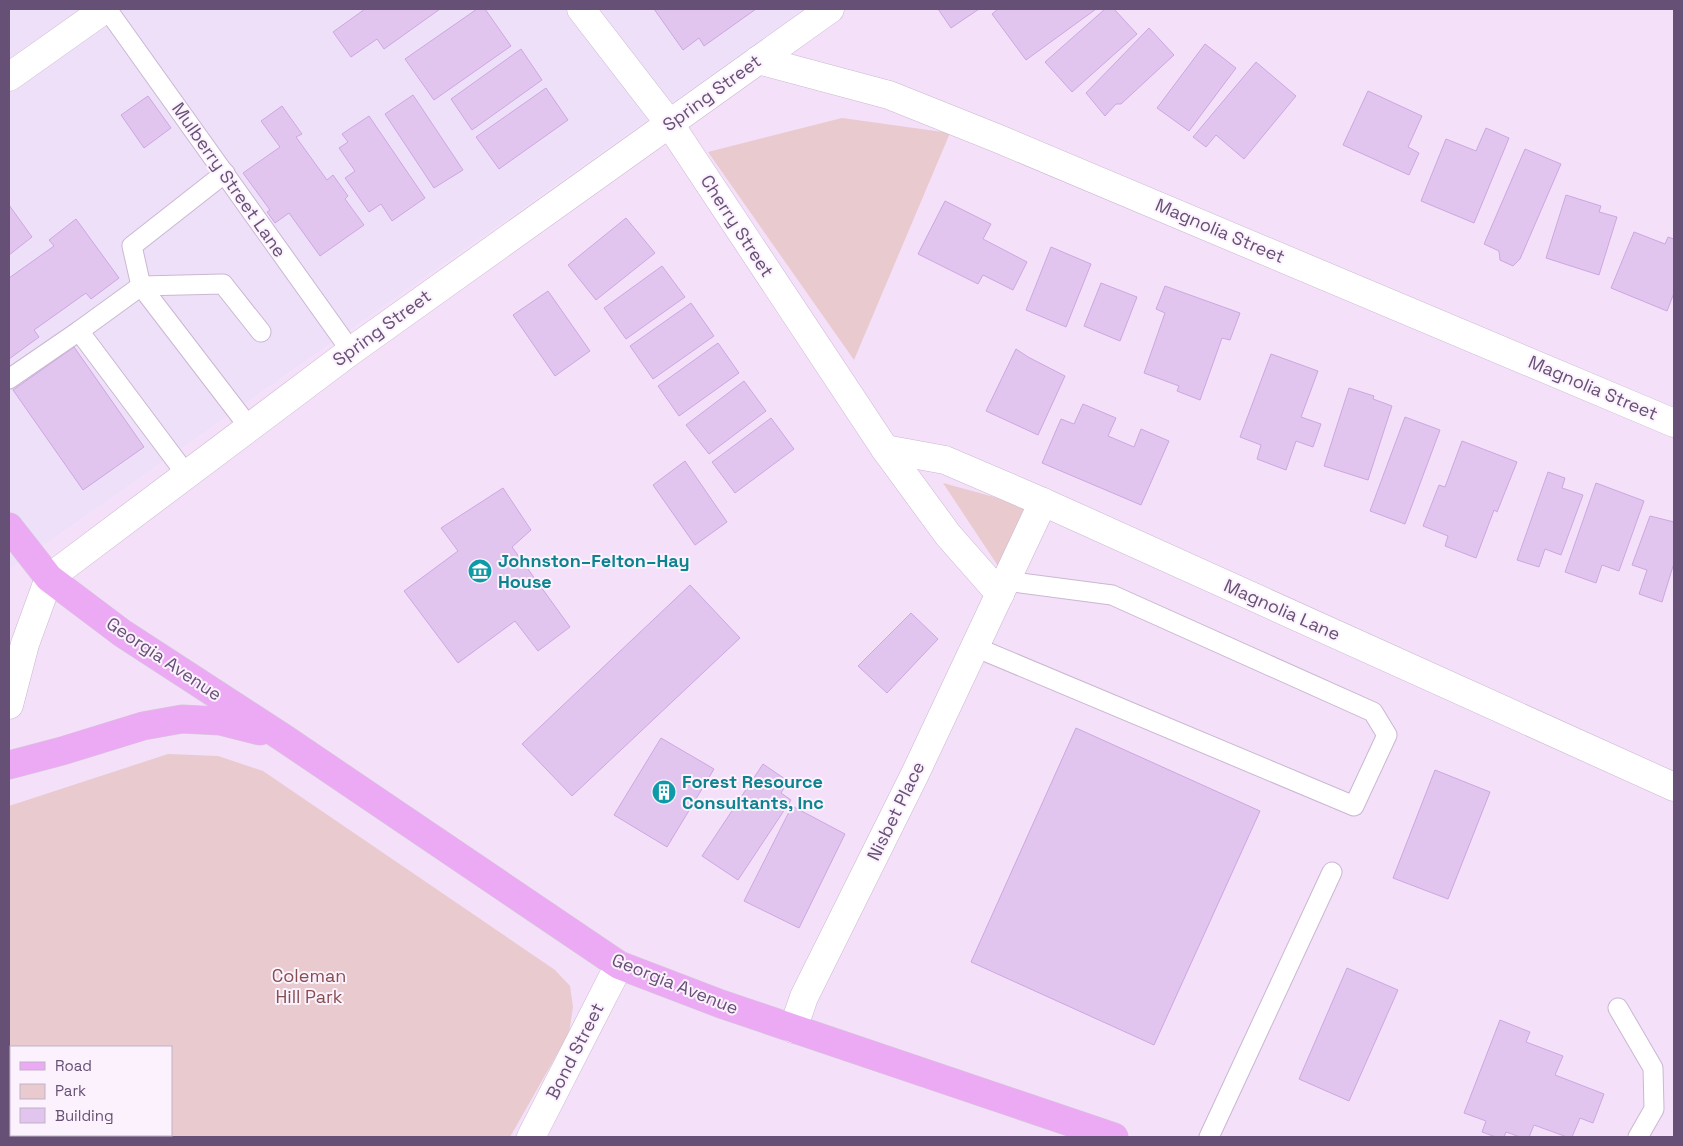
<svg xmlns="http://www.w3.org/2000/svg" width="1683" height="1146" font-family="'Space Grotesk',sans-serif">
	<rect width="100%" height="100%" fill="#faebfb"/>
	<path fill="#f4e0f8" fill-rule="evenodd" d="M806,9H1674V1137H9V570ZM11,1047H171V1135H11Z"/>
	<polygon fill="#efe0fa" points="9,9 806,9 9,570"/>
	<g fill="#e9cace" fill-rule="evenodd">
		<polygon points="842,118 950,133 854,360 708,152"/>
		<polygon points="943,483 1035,508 1004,575"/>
		<path d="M168,754L218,756L263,771L555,970L570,986L573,1007L569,1033L510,1137H9V806ZM11,1047H171V1135H11Z"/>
	</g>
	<g fill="#e1c5ef" stroke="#cca7e0">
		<polygon points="365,9 440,9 384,49 377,39 351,57 333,32"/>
		<polygon points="477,9 485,9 511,46 434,100 405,59"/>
		<polygon points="654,9 756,9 704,46 699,38 683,50"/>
		<polygon points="938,9 979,9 951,28"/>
		<polygon points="998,9 1096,9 1026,60 992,14"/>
		<polygon points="1105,9 1114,9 1137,34 1072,92 1045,62"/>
		<polygon points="1149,28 1174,55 1121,104 1116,104 1105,116 1086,93"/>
		<polygon points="1205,44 1236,68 1189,131 1157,108"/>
		<polygon points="521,49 542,80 472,130 451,99"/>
		<polygon points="1256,62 1296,96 1244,159 1216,135 1206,147 1193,137"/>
		<polygon points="546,88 568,120 499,169 476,137"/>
		<polygon points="1368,91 1422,116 1408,147 1419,153 1409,175 1343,145"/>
		<polygon points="413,95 463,170 434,188 385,114"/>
		<polygon points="148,96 171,128 144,148 121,115"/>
		<polygon points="282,106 302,134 296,137 327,180 333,175 348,196 345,199 364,225 320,256 289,213 275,223 267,212 270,210 243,173 280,147 261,121"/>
		<polygon points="369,116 425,198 392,221 381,204 369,212 345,178 355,171 339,148 348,142 342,134"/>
		<polygon points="1486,128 1509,138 1474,223 1421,201 1446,139 1476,151"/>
		<polygon points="1525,149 1561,164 1520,259 1513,266 1500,260 1499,251 1484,244"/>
		<polygon points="1566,195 1601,206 1599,212 1617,217 1599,275 1546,258"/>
		<polygon points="945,201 991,224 983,239 1027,262 1013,290 983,275 978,284 918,254"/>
		<polygon points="9,205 32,237 9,255"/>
		<polygon points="626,218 655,253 596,300 568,265"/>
		<polygon points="76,219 119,278 91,299 86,293 34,330 39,337 9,359 9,278 54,246 49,240"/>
		<polygon points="1634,232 1665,244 1668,237 1674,239 1674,293 1667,311 1611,288"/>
		<polygon points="1051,247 1091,264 1066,327 1026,310"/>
		<polygon points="662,266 685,297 626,339 604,308"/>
		<polygon points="1101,283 1137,297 1120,341 1084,326"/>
		<polygon points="1165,286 1240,313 1230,340 1222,338 1200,400 1177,391 1179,386 1144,373 1165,313 1156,309"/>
		<polygon points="548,291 590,351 555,376 513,315"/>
		<polygon points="691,303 714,336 653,379 630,346"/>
		<polygon points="718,343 739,373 679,416 658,386"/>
		<polygon points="74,347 144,447 83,490 13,390"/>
		<polygon points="1016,349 1028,357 1065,376 1038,435 986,411"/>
		<polygon points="1271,354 1318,371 1301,417 1321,424 1313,447 1296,441 1286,470 1257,459 1261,445 1240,437"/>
		<polygon points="744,381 766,411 709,454 686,425"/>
		<polygon points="1349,388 1374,396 1373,399 1392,406 1368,480 1324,466"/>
		<polygon points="1083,404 1116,418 1108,436 1134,447 1141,429 1169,441 1141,505 1042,463 1061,419 1074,424"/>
		<polygon points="1405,417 1440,430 1405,524 1370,511"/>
		<polygon points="771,418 794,449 735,493 712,462"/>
		<polygon points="1462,441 1517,462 1497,512 1494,510 1476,558 1445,546 1448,536 1423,526 1439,485 1445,487"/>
		<polygon points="685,461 727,522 695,545 653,485"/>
		<polygon points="1548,472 1565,478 1562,488 1583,495 1561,555 1545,549 1539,567 1517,560"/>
		<polygon points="1596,483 1644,501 1619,571 1602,565 1596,583 1565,572"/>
		<polygon points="503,488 531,530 512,547 570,627 538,651 515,621 458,663 404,591 458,551 441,528"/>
		<polygon points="1650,516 1674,522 1674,563 1662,602 1639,594 1647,570 1632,565"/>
		<polygon points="690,585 740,638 572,796 522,744"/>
		<polygon points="911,613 938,639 887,693 858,666"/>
		<polygon points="1076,728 1260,811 1154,1045 971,962"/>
		<polygon points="661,738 714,769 667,847 614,815"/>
		<polygon points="763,764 788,781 781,793 791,800 738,880 702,856"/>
		<polygon points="1435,770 1490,792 1448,899 1393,878"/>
		<polygon points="792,806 845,834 799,928 744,901"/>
		<polygon points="1347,968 1398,990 1349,1101 1299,1079"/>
		<polygon points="1500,1020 1530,1032 1526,1042 1563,1056 1555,1075 1604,1094 1593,1123 1580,1118 1572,1137 1567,1137 1534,1125 1529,1137 1520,1137 1506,1132 1504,1137 1496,1137 1482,1132 1486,1121 1464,1113"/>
	</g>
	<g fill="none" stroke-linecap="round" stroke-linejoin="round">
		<defs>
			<g id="service">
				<polyline points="107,9 351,351"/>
				<polyline points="225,173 132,246 141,286 249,427"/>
				<polyline points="79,331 141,286 223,284 261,332"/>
				<polyline points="9,379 79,331 186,474"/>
				<polyline points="975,647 1354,806 1387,735 1373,712 1112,595 1006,581"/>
				<polyline points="1618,1008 1653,1068 1654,1109 1638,1137"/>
				<polyline points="1209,1137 1332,872"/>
			</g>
			<g id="minor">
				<polyline points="581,9 669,123 885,449 948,535 1000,594"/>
				<polyline points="758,60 889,95 999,139 1674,423"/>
				<polyline points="9,77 105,9"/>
				<polyline points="885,449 945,460 1043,502 1674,787"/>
				<polyline points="9,705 25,644 49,578 351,351 830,9"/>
				<polyline points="793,1029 804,997 915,774 1043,502"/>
				<polyline points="531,1137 619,965"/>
			</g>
			<g id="primary">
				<polyline points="9,527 49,578 122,633 282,737 619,965 721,1004 1114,1137"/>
				<polyline points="9,765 62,751 143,726 182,719 220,721 260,731"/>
			</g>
		</defs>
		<use href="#service" stroke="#cab7d2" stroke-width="21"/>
		<use href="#minor" stroke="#cab7d2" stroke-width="29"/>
		<use href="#primary" stroke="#d1cad6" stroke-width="29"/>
		<use href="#service" stroke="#fff" stroke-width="19"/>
		<use href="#minor" stroke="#fff" stroke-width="28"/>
		<use href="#primary" stroke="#edaaf4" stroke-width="28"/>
	</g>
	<defs>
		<symbol id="museum-disc" viewBox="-11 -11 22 22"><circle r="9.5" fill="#0f9aa8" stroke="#fcf2fe"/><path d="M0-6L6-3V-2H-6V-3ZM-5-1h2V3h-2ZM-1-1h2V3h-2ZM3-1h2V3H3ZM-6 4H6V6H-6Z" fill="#fff"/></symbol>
		<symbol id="building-disc" viewBox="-11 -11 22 22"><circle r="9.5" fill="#0f9aa8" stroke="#fcf2fe"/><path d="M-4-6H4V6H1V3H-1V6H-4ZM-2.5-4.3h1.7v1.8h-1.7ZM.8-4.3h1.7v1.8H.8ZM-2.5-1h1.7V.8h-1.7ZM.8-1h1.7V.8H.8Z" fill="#fff"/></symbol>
	</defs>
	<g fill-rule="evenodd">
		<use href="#museum-disc" x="466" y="557" width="28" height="28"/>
		<use href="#building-disc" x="650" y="778" width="28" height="28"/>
	</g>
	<g text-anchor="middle" stroke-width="4" stroke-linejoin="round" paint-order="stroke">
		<g font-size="18" fill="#675075" stroke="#fcf2fe">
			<text transform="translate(712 93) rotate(-36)" y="6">Spring Street</text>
			<text transform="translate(229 180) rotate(55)" y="6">Mulberry Street Lane</text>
			<text transform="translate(737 226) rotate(57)" y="6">Cherry Street</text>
			<text transform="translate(1220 231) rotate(23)" y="6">Magnolia Street</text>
			<text transform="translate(382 328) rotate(-36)" y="6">Spring Street</text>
			<text transform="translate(1593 388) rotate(23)" y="6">Magnolia Street</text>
			<text transform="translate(1282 610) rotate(24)" y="6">Magnolia Lane</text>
			<text transform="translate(164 659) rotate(34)" y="6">Georgia Avenue</text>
			<text transform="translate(896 811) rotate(-64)" y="6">Nisbet Place</text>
			<text transform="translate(675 984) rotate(22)" y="6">Georgia Avenue</text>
			<text transform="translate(575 1051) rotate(-63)" y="6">Bond Street</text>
		</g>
		<g font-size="18" font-weight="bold" fill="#0d838f" stroke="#fcf2fe" text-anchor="start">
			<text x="498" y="567">Johnston–Felton–Hay<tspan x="498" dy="21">House</tspan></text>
			<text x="682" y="788">Forest Resource<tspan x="682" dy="21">Consultants, Inc</tspan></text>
		</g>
		<g font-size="18" fill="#864e4f" stroke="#fcf2fe">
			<text x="309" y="982">Coleman<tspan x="309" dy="21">Hill Park</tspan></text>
		</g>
	</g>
	<rect width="1683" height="1146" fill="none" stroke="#675075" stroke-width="20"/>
	<rect x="10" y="1046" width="162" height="90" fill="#fcf2fe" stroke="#c0b1c7"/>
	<rect x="20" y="1062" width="25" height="8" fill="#edaaf4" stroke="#c0b1c7"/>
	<text x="55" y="1071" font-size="15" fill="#675075">Road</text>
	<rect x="20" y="1084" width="25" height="15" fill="#e9cace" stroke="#c0b1c7"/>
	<text x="55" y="1096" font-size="15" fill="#675075">Park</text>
	<rect x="20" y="1108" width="25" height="15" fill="#e1c5ef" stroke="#c0b1c7"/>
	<text x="55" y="1121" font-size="15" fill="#675075">Building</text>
</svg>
